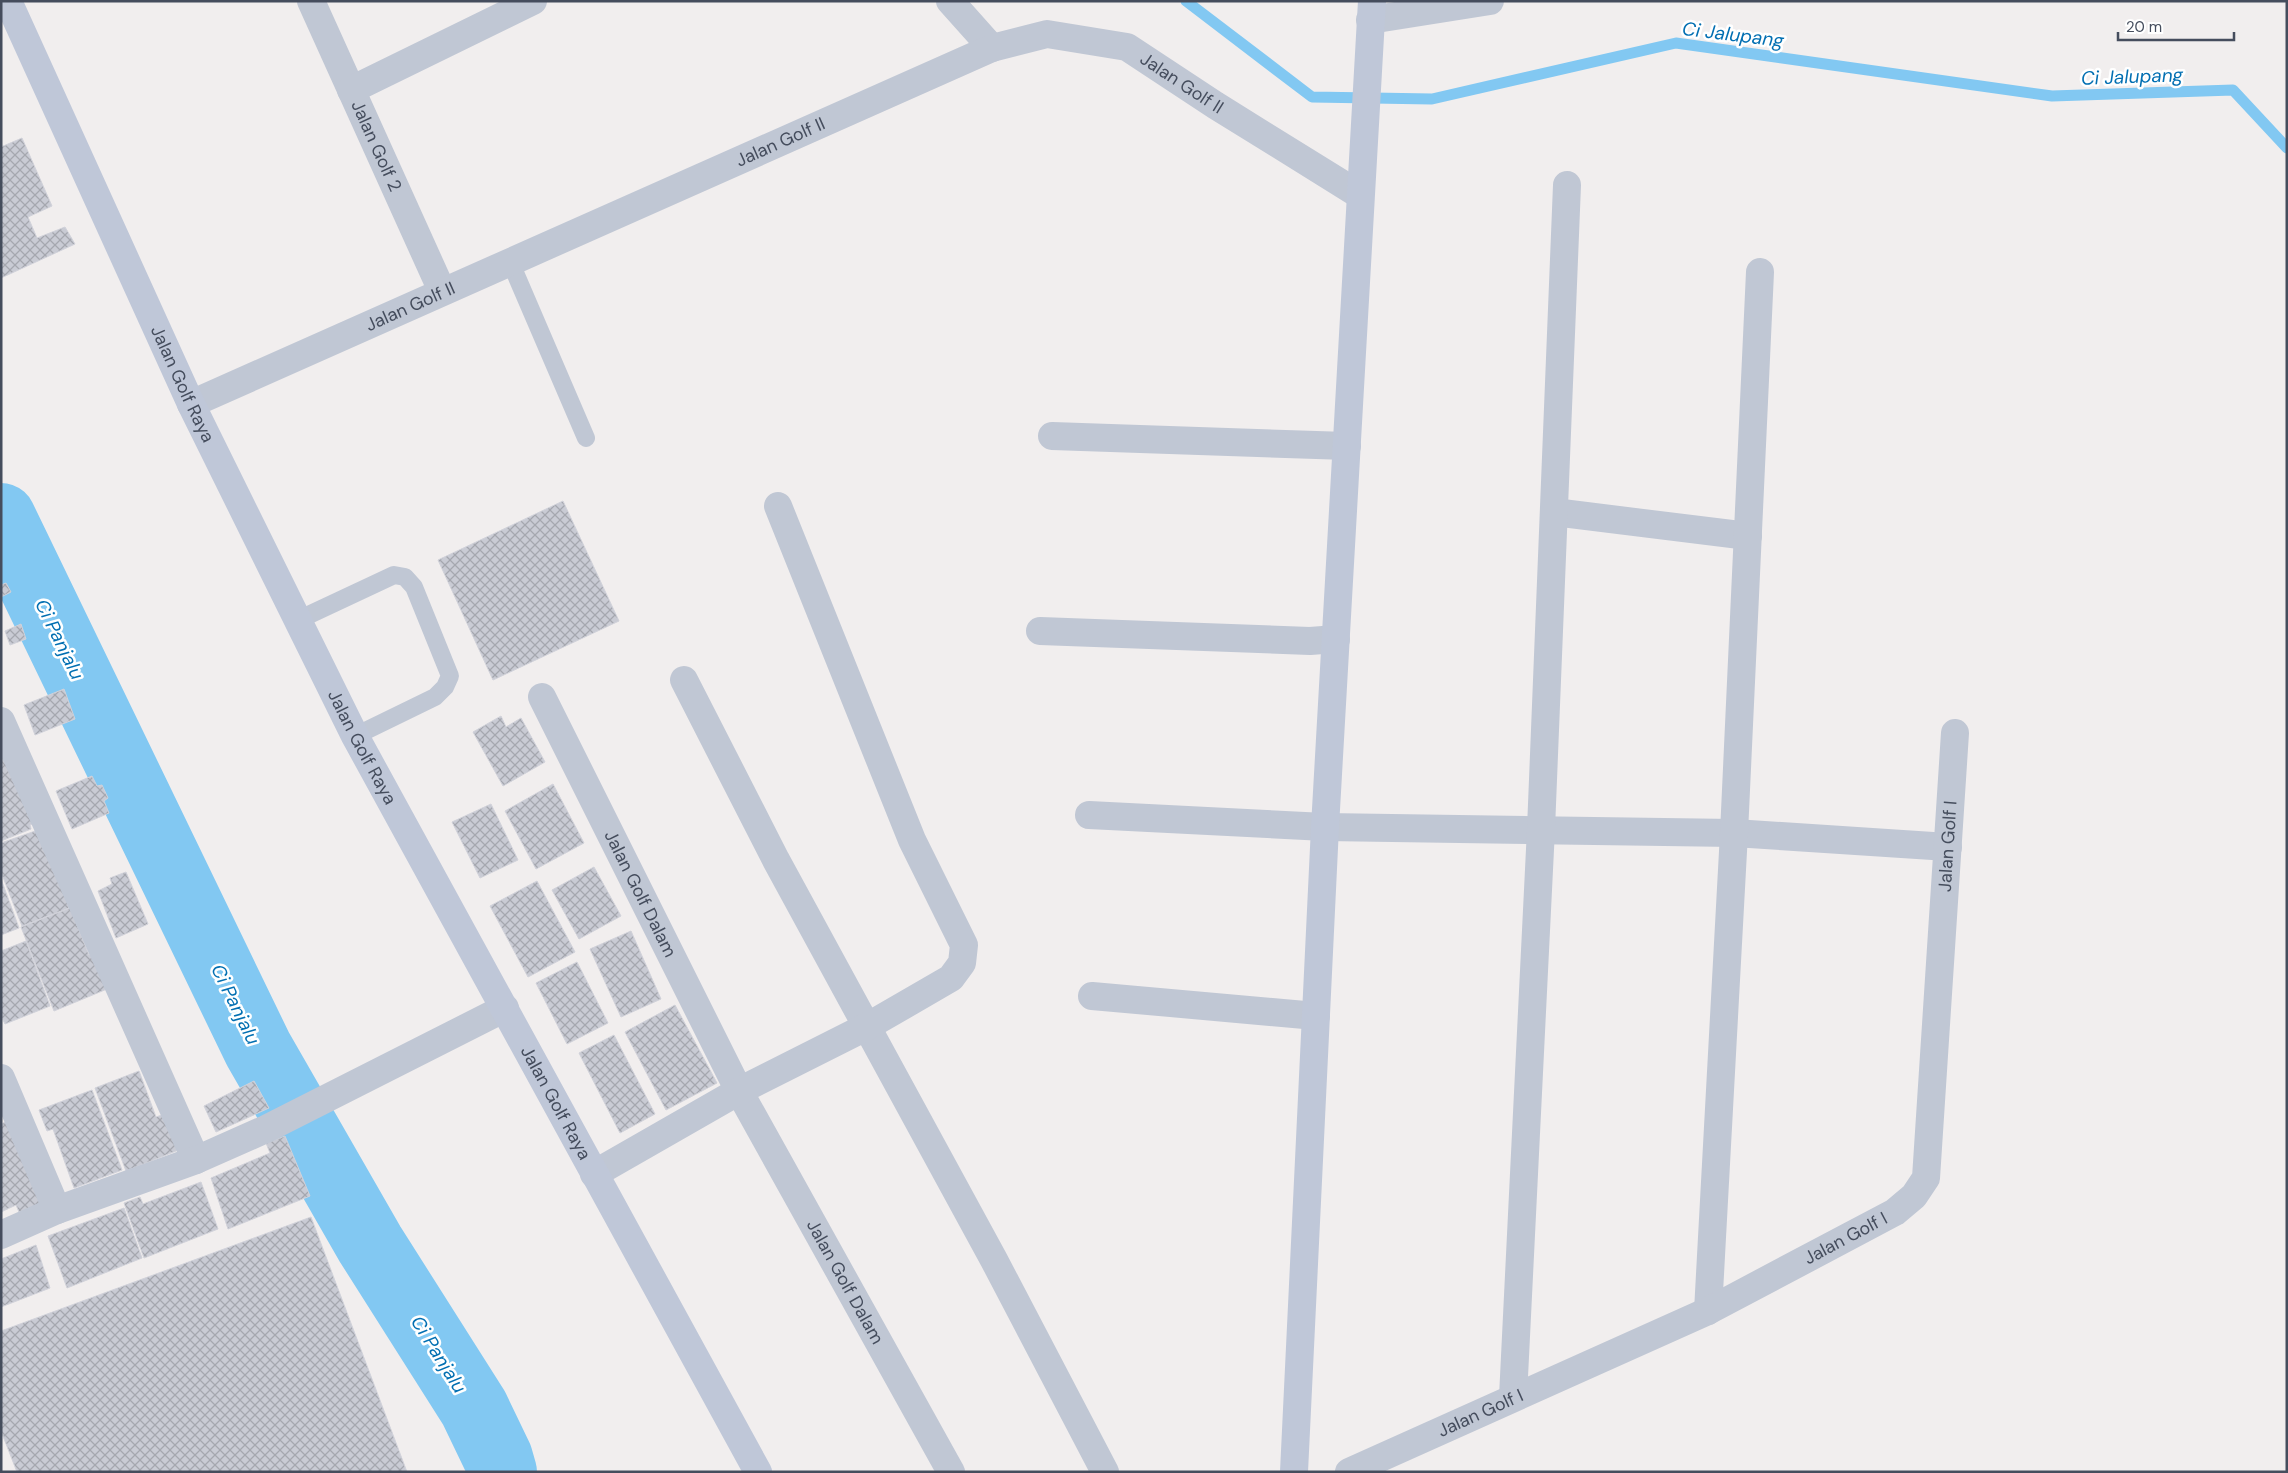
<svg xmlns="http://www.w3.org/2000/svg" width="2288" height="1473" font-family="'DM Sans',sans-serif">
	<defs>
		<pattern id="building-cross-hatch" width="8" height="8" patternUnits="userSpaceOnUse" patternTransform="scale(1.25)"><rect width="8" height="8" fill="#c9cbd4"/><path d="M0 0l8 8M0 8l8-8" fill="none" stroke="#a5a7af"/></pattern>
	</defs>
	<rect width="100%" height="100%" fill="#f1eeee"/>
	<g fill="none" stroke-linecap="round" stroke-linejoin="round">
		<polyline stroke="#82c8f2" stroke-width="11" points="1186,1 1312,97 1432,99 1676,43 2052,96 2233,90 2287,148"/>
		<polyline stroke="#82c8f2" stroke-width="70" points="1,518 258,1049 370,1244 474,1408 498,1458 502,1472"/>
	</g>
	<g fill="url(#building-cross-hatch)" stroke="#d1d2da">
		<polygon points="22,138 52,206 28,217 37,238 65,227 75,244 1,278 1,147"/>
		<polygon points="563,501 619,621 493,680 438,560"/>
		<polygon points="6,583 11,592 1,597 1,585"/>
		<polygon points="21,624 26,639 10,645 5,631"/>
		<polygon points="64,689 75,719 35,735 24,705"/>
		<polygon points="501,716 506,727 521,718 545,762 503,786 473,732"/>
		<polygon points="1,748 38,821 30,825 31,829 1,841"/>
		<polygon points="92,776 97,786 102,785 108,798 104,801 109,813 72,829 56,791"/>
		<polygon points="553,784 584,843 536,869 505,811"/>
		<polygon points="491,804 518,860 480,878 452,822"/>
		<polygon points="41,829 69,908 22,926 1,872 1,843"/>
		<polygon points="594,867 621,916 579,939 552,890"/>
		<polygon points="126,872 148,924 116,938 98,891 112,884 110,878"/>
		<polygon points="1,879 19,928 1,935"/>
		<polygon points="537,881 575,952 528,977 490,906"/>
		<polygon points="70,908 89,955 93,954 107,989 54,1011 21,927"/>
		<polygon points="631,931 661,999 621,1017 590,949"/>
		<polygon points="26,941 50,1006 5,1024 1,1016 1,951"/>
		<polygon points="577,962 608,1023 567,1044 536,983"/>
		<polygon points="675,1005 717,1083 666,1110 625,1032"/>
		<polygon points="614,1035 655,1114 620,1133 579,1053"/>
		<polygon points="139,1071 156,1117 168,1113 181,1149 126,1171 95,1088"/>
		<polygon points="254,1081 269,1108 216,1132 204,1106"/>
		<polygon points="92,1090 122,1170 74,1188 53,1129 47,1131 39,1110"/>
		<polygon points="12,1119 46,1201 19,1212 16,1205 1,1212 1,1124"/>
		<polygon points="285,1136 310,1196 228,1229 211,1178 270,1153 266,1143"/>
		<polygon points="201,1182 218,1229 144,1258 124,1203 140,1197 143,1204"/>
		<polygon points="124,1208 142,1258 67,1288 48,1236"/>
		<polygon points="311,1217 407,1472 17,1472 1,1431 1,1331"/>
		<polygon points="36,1245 50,1288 1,1307 1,1259"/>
	</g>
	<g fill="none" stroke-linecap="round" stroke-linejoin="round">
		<g stroke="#c0c7d4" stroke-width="18">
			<polyline points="510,261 586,438"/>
			<polyline points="298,620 394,575 405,577 414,587 450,676 445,687 435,697 355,736"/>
		</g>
		<g stroke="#c0c7d4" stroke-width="28">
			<path id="s1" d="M311,1L442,291"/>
			<polyline points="950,1 992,48"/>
			<polyline points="1370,20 1490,1"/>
			<polyline points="351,90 533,1"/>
			<path id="s2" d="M191,404L992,48L1047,34L1127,47L1215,105L1360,195"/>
			<polyline points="1052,436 1347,446"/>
			<polyline points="1554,512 1748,536"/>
			<polyline points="1040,631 1310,641 1336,639"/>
			<polyline points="684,680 776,860 994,1260 1105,1472"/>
			<path id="s3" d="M542,697L739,1091L951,1472"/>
			<polyline points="1,721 196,1160"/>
			<polyline points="1089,815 1325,827 1734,833 1948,847"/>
			<polyline points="1092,996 1316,1016"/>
			<polyline points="1,1078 57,1210"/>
			<polyline points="594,1174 739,1091 868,1026 951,978 962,963 964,945 912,840 778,506"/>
			<polyline points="1,1235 57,1210 196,1160 266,1129 505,1008"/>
			<polyline points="1708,1311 1734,833 1760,272"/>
			<polyline points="1513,1397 1541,829 1567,185"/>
			<path id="s4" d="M1349,1472L1708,1311L1895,1212L1914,1196L1926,1178L1955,733"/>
		</g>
		<g stroke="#bfc7d8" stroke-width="28">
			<path id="s5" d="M8,1L191,404L355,736L758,1472"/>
			<polyline points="1294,1472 1325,827 1372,1"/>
		</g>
	</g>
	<g text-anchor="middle" stroke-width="5" stroke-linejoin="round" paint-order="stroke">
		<g font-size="18" fill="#454d5d" stroke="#fff">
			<text dy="6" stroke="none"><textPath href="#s2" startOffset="1080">Jalan Golf II</textPath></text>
			<text dy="6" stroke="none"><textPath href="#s2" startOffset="645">Jalan Golf II</textPath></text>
			<text dy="6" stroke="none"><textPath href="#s1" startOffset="159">Jalan Golf 2</textPath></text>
			<text dy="6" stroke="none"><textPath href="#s2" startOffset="240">Jalan Golf II</textPath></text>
			<text dy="6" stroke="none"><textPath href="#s5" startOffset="421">Jalan Golf Raya</textPath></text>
			<text dy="6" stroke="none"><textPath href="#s5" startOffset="826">Jalan Golf Raya</textPath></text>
			<text dy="6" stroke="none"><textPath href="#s4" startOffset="984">Jalan Golf I</textPath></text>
			<text dy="6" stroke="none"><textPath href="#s3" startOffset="220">Jalan Golf Dalam</textPath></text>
			<text dy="6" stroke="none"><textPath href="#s5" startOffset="1231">Jalan Golf Raya</textPath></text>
			<text dy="6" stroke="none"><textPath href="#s4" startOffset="549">Jalan Golf I</textPath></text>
			<text dy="6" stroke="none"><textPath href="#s3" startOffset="659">Jalan Golf Dalam</textPath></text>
			<text dy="6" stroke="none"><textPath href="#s4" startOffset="144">Jalan Golf I</textPath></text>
		</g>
		<g font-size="19" font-style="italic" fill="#026fb2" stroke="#fff">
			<text transform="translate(1733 34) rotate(7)" y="7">Ci Jalupang</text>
			<text transform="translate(2132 76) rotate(-2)" y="7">Ci Jalupang</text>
			<text transform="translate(60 639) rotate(64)" y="7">Ci Panjalu</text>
			<text transform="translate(236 1004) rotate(64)" y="7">Ci Panjalu</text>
			<text transform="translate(439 1354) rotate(58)" y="7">Ci Panjalu</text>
		</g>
	</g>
	<rect width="2288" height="1473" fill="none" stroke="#454d5d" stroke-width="5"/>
	<path d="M2118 32v8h116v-8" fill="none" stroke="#454d5d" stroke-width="2.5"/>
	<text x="2126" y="32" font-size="15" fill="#454d5d" stroke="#ffffff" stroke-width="4" paint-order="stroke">20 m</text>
</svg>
